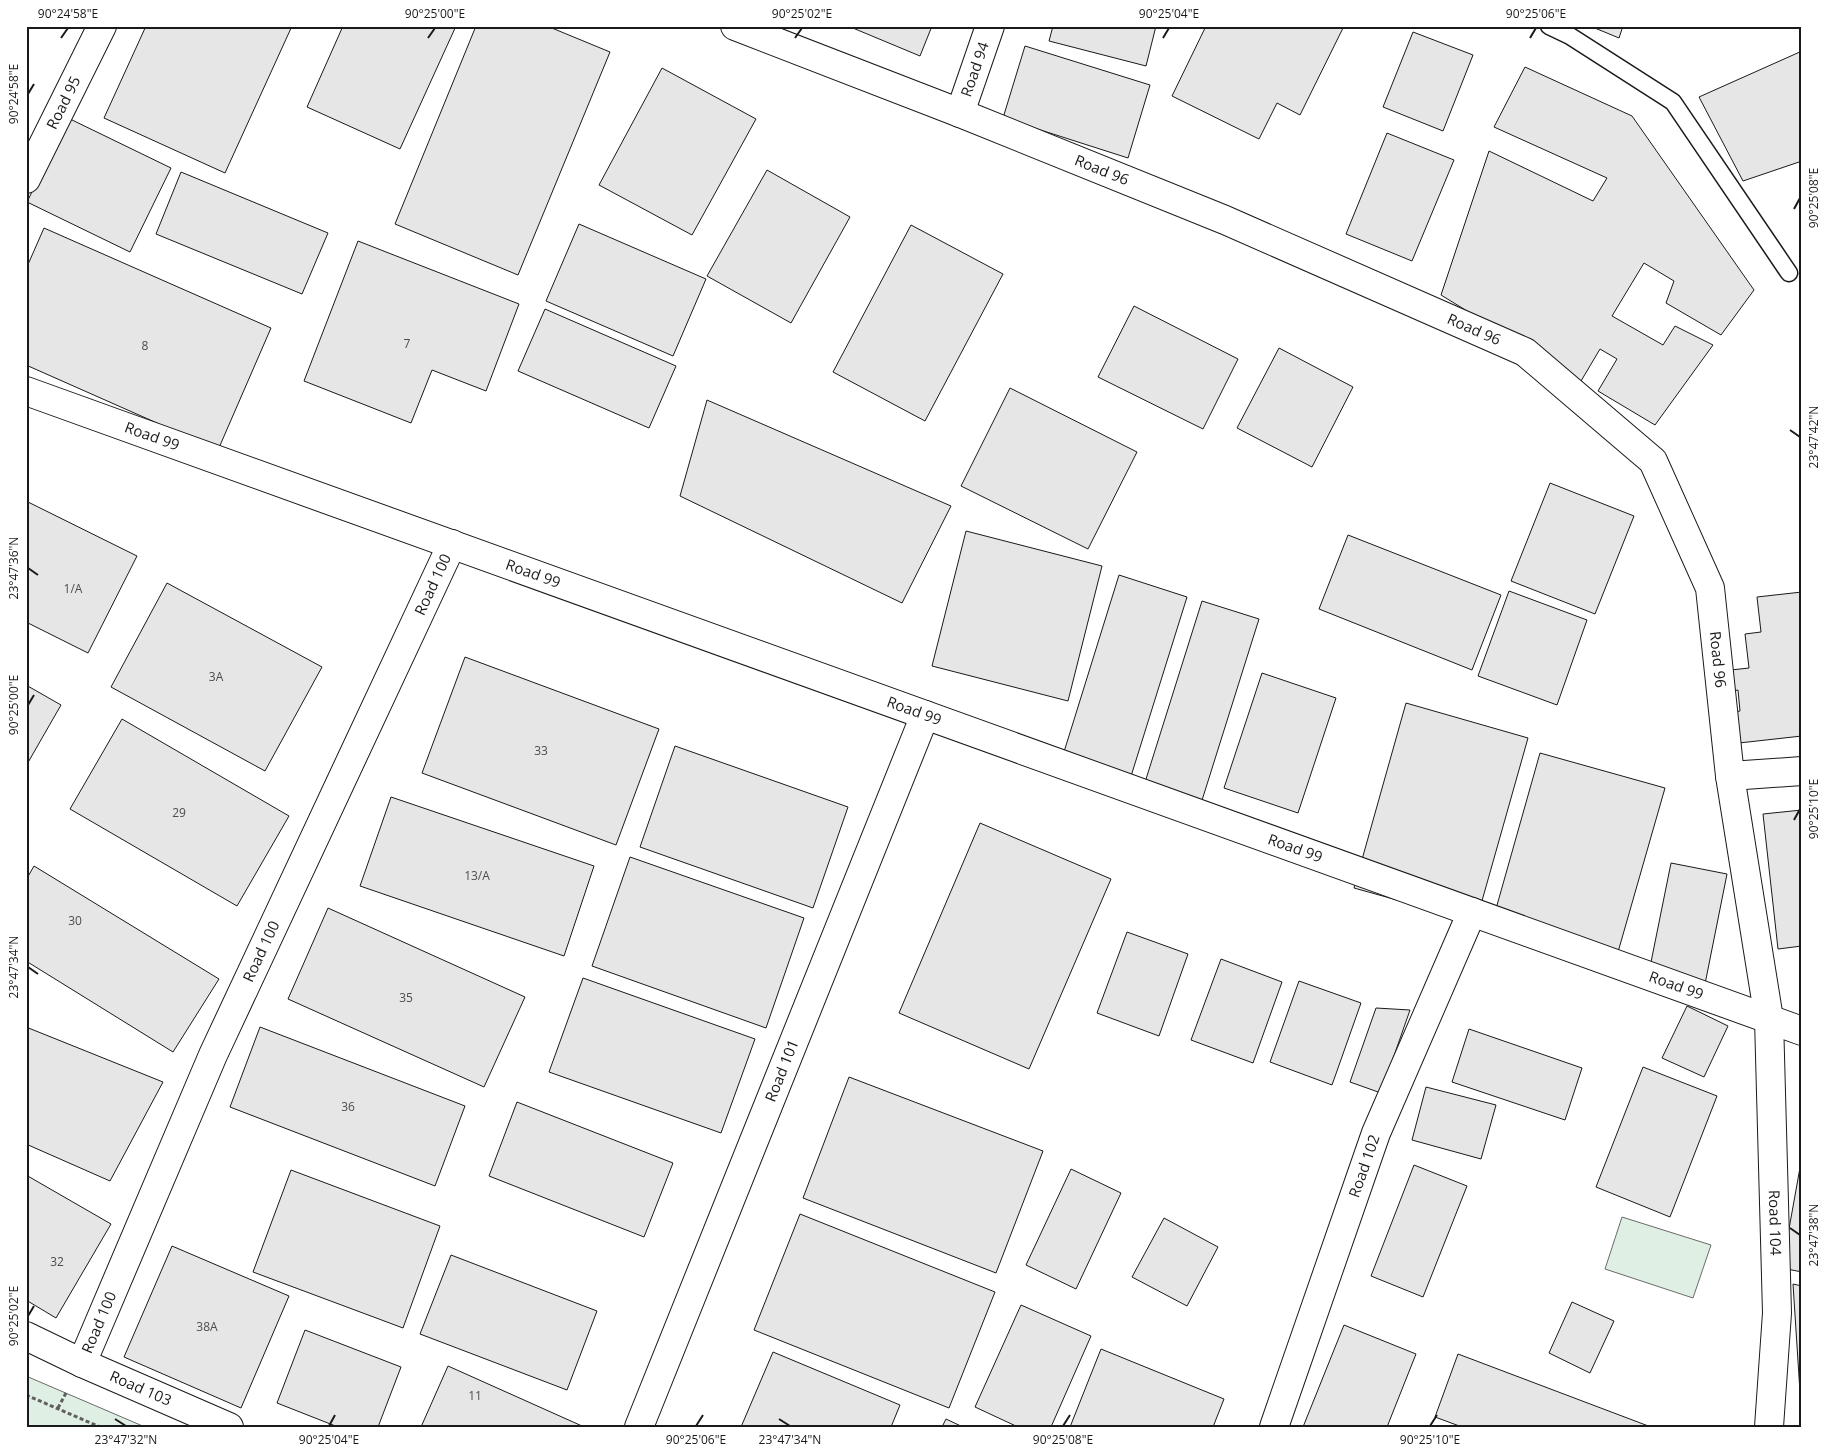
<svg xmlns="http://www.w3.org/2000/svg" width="1828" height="1453" font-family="'Open Sans',sans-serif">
	<rect width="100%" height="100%" fill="#fff"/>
	<g fill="#e0efe3" stroke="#6a6a6a">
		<polygon points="1622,1217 1711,1245 1693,1298 1605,1269"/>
		<polygon points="26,1376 145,1427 26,1427"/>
	</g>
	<g fill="#e6e6e6" stroke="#1a1a1a">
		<polygon points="146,26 292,26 225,173 104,118"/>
		<polygon points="343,26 456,26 400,149 307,107"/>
		<polygon points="476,26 547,26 610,52 518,275 395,224"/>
		<polygon points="848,26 932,26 920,56"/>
		<polygon points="1053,26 1156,26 1146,66 1049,41"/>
		<polygon points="1206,26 1344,26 1300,115 1277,103 1259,139 1172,96"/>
		<polygon points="1590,26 1623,26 1619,38"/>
		<polygon points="1413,32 1473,55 1443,131 1383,107"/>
		<polygon points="1025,46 1150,85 1128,158 1003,118"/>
		<polygon points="1802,51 1802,161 1743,181 1699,97"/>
		<polygon points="1525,67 1632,116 1754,290 1721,335 1666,303 1674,281 1644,263 1612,316 1663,345 1675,326 1713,345 1655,425 1598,391 1617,359 1600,349 1581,381 1441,295 1489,151 1593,201 1607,178 1494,127"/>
		<polygon points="662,68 756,119 692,235 599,185"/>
		<polygon points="68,118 171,168 130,252 27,202"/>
		<polygon points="1387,133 1454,160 1412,261 1346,234"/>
		<polygon points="767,170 850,217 791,323 707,276"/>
		<polygon points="181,172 328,233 302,294 156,234"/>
		<polygon points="579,224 706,279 673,356 546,301"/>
		<polygon points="911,225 1003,274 925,421 833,372"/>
		<polygon points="44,228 271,328 218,450 26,365 26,269"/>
		<polygon points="358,241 519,304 486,391 432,370 411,423 304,381"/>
		<polygon points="1134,306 1238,359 1203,429 1098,377"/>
		<polygon points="545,309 676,366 649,428 518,371"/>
		<polygon points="1279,348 1353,387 1312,467 1237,428"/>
		<polygon points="1010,388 1137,452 1088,549 961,486"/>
		<polygon points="707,400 951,506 902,603 680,496"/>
		<polygon points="1550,483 1634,516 1595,614 1511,581"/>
		<polygon points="26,501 137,556 88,653 26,622"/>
		<polygon points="966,531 1102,566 1068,701 932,666"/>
		<polygon points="1348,535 1501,595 1472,670 1319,609"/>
		<polygon points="1119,575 1187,597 1127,789 1059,768"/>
		<polygon points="167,583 322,667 265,771 111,687"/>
		<polygon points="1509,591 1587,620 1557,705 1478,676"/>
		<polygon points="1802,592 1802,736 1739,743 1735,712 1740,711 1738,690 1733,691 1731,670 1749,668 1745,634 1761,632 1757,597"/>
		<polygon points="1202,601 1259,619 1198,813 1141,795"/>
		<polygon points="465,657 659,729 616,845 422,773"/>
		<polygon points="1262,673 1336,698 1298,813 1224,788"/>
		<polygon points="26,685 61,705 26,766"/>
		<polygon points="1406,703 1528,738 1476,922 1354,888"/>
		<polygon points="122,719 289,816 237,906 70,809"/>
		<polygon points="675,746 848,807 813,908 640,847"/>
		<polygon points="1540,753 1665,788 1614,966 1490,930"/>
		<polygon points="391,797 594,866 564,956 360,886"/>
		<polygon points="1802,810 1802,946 1778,949 1763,814"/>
		<polygon points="980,823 1111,879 1029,1069 899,1013"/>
		<polygon points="630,857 804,918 766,1028 592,966"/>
		<polygon points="1671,863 1727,874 1704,989 1648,977"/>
		<polygon points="34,866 219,979 173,1052 26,961 26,880"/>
		<polygon points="328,908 525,997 484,1087 288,999"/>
		<polygon points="1127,932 1188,954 1159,1036 1097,1013"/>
		<polygon points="1221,959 1282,982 1253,1063 1191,1040"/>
		<polygon points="583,978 755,1039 721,1133 549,1072"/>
		<polygon points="1299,981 1361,1003 1332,1085 1270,1062"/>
		<polygon points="1687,1006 1728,1026 1704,1077 1662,1058"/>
		<polygon points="1376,1008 1410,1010 1381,1093 1350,1082"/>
		<polygon points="26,1027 163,1082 110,1181 26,1144"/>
		<polygon points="260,1027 465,1106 435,1186 230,1107"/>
		<polygon points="1469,1029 1582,1068 1565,1120 1452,1082"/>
		<polygon points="1643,1067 1717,1096 1670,1217 1596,1187"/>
		<polygon points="849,1077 1043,1151 996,1273 803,1198"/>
		<polygon points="1426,1087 1496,1105 1481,1159 1412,1140"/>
		<polygon points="517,1102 673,1163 644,1237 489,1176"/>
		<polygon points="1801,1162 1802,1163 1802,1272 1782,1268"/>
		<polygon points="1414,1165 1467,1186 1423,1297 1371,1276"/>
		<polygon points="1071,1169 1121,1193 1076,1289 1026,1265"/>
		<polygon points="291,1170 440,1226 403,1328 253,1272"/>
		<polygon points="26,1175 111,1224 56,1318 26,1300"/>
		<polygon points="800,1214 995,1292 949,1408 754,1330"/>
		<polygon points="1164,1218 1218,1247 1187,1306 1132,1277"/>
		<polygon points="172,1246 289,1296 241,1408 124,1357"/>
		<polygon points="451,1255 597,1311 567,1390 420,1334"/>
		<polygon points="1793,1284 1802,1286 1802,1423"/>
		<polygon points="1572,1302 1614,1321 1590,1373 1549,1353"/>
		<polygon points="1021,1305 1091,1336 1051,1427 1018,1427 975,1407"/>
		<polygon points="1344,1325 1416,1354 1387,1427 1303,1427"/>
		<polygon points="305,1330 401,1367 378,1427 338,1427 277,1403"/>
		<polygon points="1101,1349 1224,1399 1213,1427 1070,1427"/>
		<polygon points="773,1352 900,1405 891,1427 741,1427"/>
		<polygon points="1458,1354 1651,1427 1462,1427 1435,1417"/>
		<polygon points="448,1366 582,1426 582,1427 421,1427"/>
		<polygon points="946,1419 963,1427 942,1427"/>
	</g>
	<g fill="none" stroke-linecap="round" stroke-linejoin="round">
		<defs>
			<polyline id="lane" points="1549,26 1570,36 1673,102 1789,273"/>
			<g id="street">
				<path id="s1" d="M735,26L960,113L1225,220L1525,352L1653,461L1710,588L1730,776L1769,1019L1777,1313L1769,1427"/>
				<path id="s2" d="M960,113L990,26"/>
				<path id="s3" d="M26,179L102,26"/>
				<path id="s4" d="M26,391L1802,1031"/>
				<polyline points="1730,776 1802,771"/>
				<path id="s5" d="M26,1336L82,1363L229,1427"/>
				<path id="s6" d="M82,1363L213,1055L452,544"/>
				<path id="s7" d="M639,1427L925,715"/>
				<path id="s8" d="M1274,1427L1376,1133L1472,912"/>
			</g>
		</defs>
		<use href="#lane" stroke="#1a1a1a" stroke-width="19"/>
		<use href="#street" stroke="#1a1a1a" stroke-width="30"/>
		<g stroke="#5f5f5f" stroke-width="3" stroke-dasharray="4 2.5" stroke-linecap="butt">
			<polyline points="26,1395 100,1427"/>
			<polyline points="58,1408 67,1391"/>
		</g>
		<use href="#lane" stroke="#fff" stroke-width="16"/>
		<use href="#street" stroke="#fff" stroke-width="28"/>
	</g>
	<path fill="none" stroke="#1a1a1a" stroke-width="2" d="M61,38L68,28M428,38L435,28M795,38L802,28M1163,38L1169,28M1530,38L1536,28M28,94L34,84M1794,209L1800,198M1790,430L1800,437M28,568L38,575M28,705L34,695M1794,820L1800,809M28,967L38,974M1790,1228L1800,1235M28,1316L34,1306M115,1419L126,1426M779,1419L790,1426M329,1426L335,1415M696,1426L703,1415M1063,1426L1070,1415M1430,1426L1437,1415"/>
	<g text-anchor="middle" stroke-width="4" stroke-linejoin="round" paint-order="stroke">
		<g font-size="12" fill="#4d4d4d">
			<text x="407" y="348">7</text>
			<text x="145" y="350">8</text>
			<text x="73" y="593">1/A</text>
			<text x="216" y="681">3A</text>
			<text x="541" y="755">33</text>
			<text x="179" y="817">29</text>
			<text x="477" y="880">13/A</text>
			<text x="75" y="925">30</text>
			<text x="406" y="1002">35</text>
			<text x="348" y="1111">36</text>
			<text x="57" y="1266">32</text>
			<text x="207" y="1331">38A</text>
			<text x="475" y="1400">11</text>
		</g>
		<g font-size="15" fill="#1a1a1a" stroke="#fff">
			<text dy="5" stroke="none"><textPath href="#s2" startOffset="46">Road 94</textPath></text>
			<text dy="5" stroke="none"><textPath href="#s3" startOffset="85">Road 95</textPath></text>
			<text dy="5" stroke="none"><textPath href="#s1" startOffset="394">Road 96</textPath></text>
			<text dy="5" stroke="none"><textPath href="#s1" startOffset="799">Road 96</textPath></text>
			<text dy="5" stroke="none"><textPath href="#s4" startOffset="134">Road 99</textPath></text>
			<text dy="5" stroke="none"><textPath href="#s4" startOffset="539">Road 99</textPath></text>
			<text dy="5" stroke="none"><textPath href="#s6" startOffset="854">Road 100</textPath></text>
			<text dy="5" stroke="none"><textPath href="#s1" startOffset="1234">Road 96</textPath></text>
			<text dy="5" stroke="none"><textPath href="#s4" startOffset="944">Road 99</textPath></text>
			<text dy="5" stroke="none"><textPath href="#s4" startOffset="1349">Road 99</textPath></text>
			<text dy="5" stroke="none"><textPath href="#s6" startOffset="449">Road 100</textPath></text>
			<text dy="5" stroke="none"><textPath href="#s4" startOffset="1754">Road 99</textPath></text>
			<text dy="5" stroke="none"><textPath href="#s7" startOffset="384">Road 101</textPath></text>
			<text dy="5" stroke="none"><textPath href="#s8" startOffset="276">Road 102</textPath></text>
			<text dy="5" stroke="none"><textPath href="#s1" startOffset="1801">Road 104</textPath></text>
			<text dy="5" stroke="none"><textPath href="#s6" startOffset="44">Road 100</textPath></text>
			<text dy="5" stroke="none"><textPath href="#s5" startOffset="126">Road 103</textPath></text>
		</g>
	</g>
	<rect width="1828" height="1453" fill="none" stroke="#ffffff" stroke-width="55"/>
	<rect x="28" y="28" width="1772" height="1398" fill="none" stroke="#1a1a1a" stroke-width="2"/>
	<g font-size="12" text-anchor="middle" fill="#1a1a1a">
		<text x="68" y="18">90°24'58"E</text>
		<text x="435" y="18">90°25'00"E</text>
		<text x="802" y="18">90°25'02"E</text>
		<text x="1169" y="18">90°25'04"E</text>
		<text x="1536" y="18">90°25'06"E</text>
		<text transform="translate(14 94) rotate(-90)" y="4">90°24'58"E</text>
		<text transform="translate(1814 198) rotate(-90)" y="4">90°25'08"E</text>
		<text transform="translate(1814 437) rotate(-90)" y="4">23°47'42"N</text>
		<text transform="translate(14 568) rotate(-90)" y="4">23°47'36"N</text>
		<text transform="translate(14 705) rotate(-90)" y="4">90°25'00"E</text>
		<text transform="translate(1814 809) rotate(-90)" y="4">90°25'10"E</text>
		<text transform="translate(14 967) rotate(-90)" y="4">23°47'34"N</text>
		<text transform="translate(1814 1235) rotate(-90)" y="4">23°47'38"N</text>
		<text transform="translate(14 1316) rotate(-90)" y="4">90°25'02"E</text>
		<text x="126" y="1444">23°47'32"N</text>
		<text x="329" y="1444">90°25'04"E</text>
		<text x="696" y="1444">90°25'06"E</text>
		<text x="790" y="1444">23°47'34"N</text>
		<text x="1063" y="1444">90°25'08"E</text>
		<text x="1430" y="1444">90°25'10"E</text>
	</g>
</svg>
